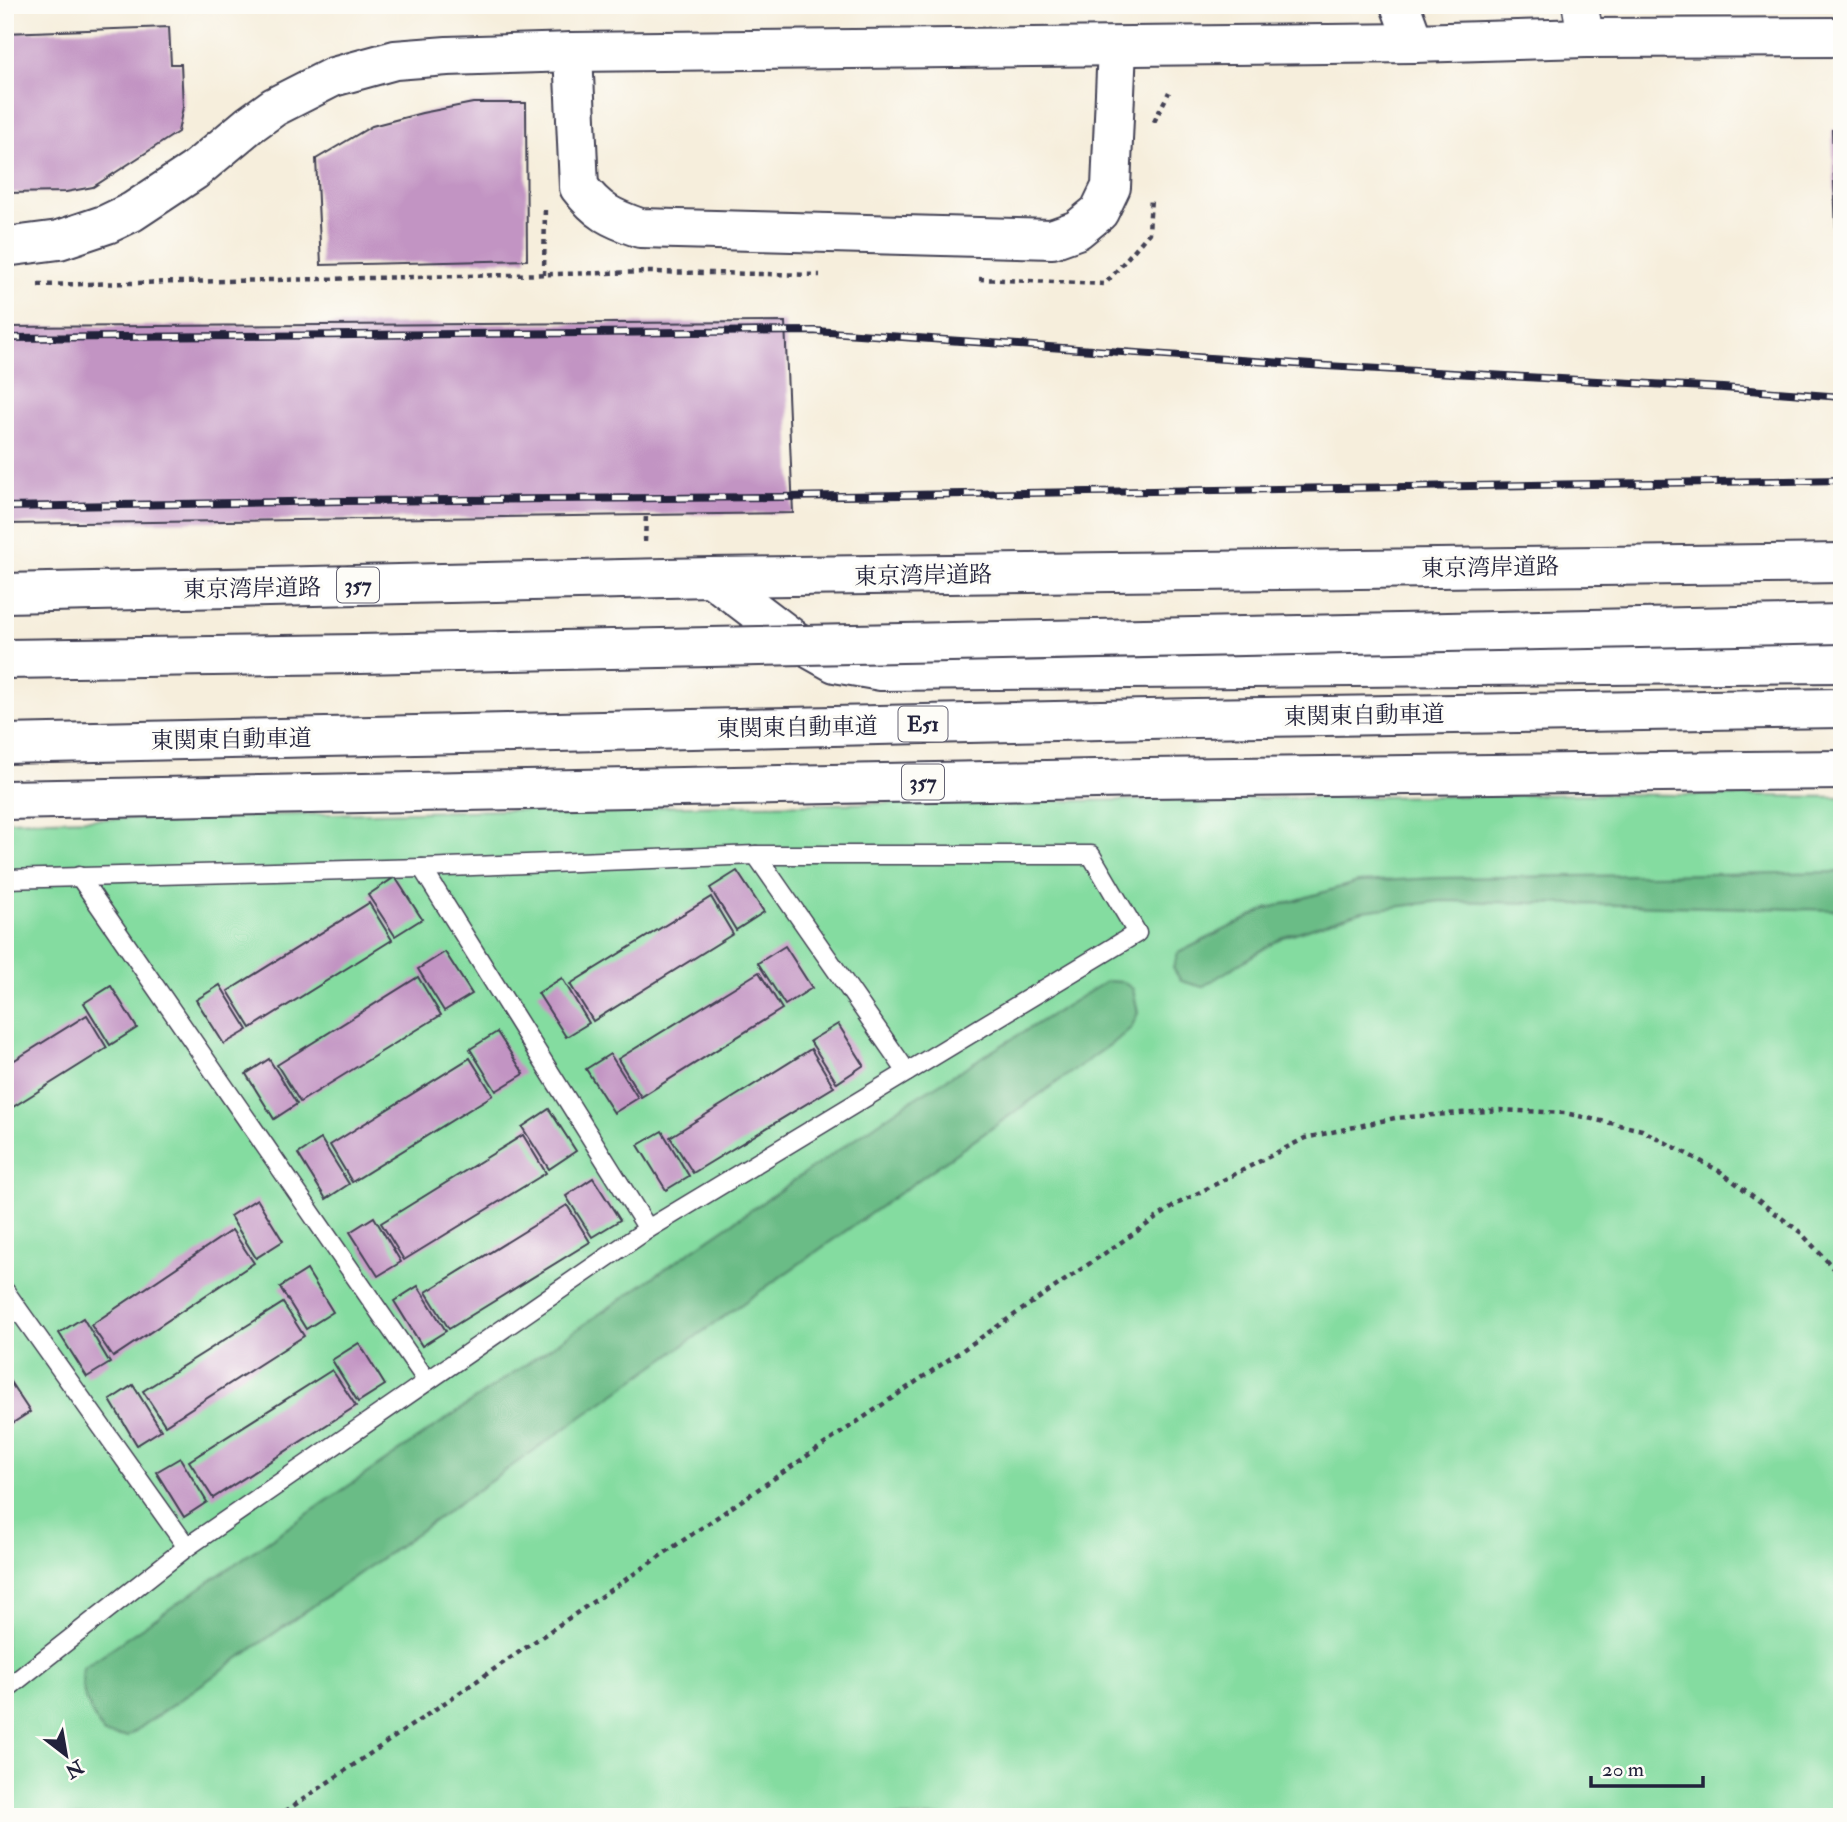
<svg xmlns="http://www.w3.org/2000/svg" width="1847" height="1822" font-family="'IM FELL Double Pica','Noto Serif JP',serif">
	<rect width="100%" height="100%" fill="#fdfcf7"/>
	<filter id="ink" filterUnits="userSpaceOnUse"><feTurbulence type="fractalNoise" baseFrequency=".0143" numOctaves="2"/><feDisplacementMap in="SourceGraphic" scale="14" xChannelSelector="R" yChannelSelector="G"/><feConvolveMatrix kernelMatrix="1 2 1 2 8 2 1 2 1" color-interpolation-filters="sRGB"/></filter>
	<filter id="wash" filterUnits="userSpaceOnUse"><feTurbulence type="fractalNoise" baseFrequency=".00686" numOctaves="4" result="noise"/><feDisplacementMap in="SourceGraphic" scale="28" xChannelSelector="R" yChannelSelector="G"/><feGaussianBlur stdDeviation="1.57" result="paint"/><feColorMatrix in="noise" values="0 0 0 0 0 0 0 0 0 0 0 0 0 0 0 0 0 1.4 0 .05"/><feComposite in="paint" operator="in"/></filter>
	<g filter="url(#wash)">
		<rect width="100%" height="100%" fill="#f6eedc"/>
		<polygon fill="#84dca0" stroke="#537f6e" stroke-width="2" points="1601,794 1842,797 1842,1817 5,1817 5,821 735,805"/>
		<g fill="#6bbc86" stroke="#466f60" stroke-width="2">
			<polygon points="1842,872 1842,910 1442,901 1363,911 1283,937 1202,987 1181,981 1173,968 1178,953 1266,909 1358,882 1437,878"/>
			<path d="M1107,981L1123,982L1133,989L1138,1013L1131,1028L1117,1040L127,1737L104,1734C90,1712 79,1694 83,1668L907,1103Z"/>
		</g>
		<g id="blocks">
			<g fill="#c294c3">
				<polygon points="169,27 171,64 181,64 183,107 178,132 93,187 66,192 5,193 5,33"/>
				<polygon points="473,103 526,103 527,260 321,265 316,159 372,126 422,113"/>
				<polygon points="1842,129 1842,231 1836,231 1832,130"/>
				<polygon points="785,322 793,513 5,524 5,327"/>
				<polygon points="737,871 764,912 736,930 710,888"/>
				<polygon points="395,877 422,919 395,936 368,895"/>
				<polygon points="711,897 733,934 593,1021 570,984"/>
				<polygon points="369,903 392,940 251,1028 228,991"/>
				<polygon points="785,946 812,988 785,1005 758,963"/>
				<polygon points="445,952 472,994 444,1011 418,969"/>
				<polygon points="759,972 782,1009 641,1097 618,1059"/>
				<polygon points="418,977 441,1015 300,1102 277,1065"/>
				<polygon points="562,978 589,1023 566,1037 538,993"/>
				<polygon points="220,985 248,1030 224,1044 196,1000"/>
				<polygon points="111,986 137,1028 110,1045 84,1003"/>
				<polygon points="87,1015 107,1048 5,1112 5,1066"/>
				<polygon points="838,1024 864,1065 837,1083 810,1041"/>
				<polygon points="497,1032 524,1074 496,1091 470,1049"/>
				<polygon points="811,1049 834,1087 693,1173 670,1137"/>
				<polygon points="610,1054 638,1098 614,1113 586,1069"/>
				<polygon points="470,1058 493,1095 352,1182 330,1145"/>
				<polygon points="269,1059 297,1104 274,1119 246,1074"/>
				<polygon points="549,1109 576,1151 549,1169 522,1127"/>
				<polygon points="662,1131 689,1176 666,1190 638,1145"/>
				<polygon points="523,1135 546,1173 404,1260 381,1223"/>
				<polygon points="321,1139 349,1184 326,1199 298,1154"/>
				<polygon points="593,1178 620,1220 592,1237 566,1196"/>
				<polygon points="257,1199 283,1241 256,1258 230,1216"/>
				<polygon points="567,1205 590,1242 449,1329 426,1292"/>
				<polygon points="374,1217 401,1262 378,1276 350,1232"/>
				<polygon points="232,1230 254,1263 113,1357 91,1325"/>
				<polygon points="307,1270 333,1312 306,1329 280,1287"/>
				<polygon points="418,1286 446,1331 422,1346 394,1301"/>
				<polygon points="283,1303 304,1336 165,1425 143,1391"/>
				<polygon points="83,1318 110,1363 87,1377 59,1333"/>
				<polygon points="359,1343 385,1385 358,1402 332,1360"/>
				<polygon points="332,1370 356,1406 213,1498 189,1461"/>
				<polygon points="5,1374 30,1412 5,1428"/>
				<polygon points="133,1385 161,1430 137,1445 110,1400"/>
				<polygon points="180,1458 207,1502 184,1517 156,1472"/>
			</g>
		</g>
	</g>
	<g filter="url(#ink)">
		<use href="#blocks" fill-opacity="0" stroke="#424153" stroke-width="2"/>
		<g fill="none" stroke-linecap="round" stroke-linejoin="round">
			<defs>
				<g id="service">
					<polyline points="756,855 907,1072"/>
					<polyline points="422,868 648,1229"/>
					<polyline points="79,876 427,1381"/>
					<polyline points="5,879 422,868 756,855 1091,855 1137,933 648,1229 187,1547 5,1690"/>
					<polyline points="5,1291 187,1547"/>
				</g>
				<polyline id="minor" points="1580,5 1586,38"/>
				<g id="tertiary">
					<polyline points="1400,5 1414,43"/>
					<path d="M573,52L579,187C598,212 611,218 640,228L1052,239L1077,230L1099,212L1111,187L1117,47"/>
					<polyline points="5,247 59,240 107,224 132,212 194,171 249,125 274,107 333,77 395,60 447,56 573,52 1414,43 1586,38 1842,37"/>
					<polyline points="711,577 794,640 835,663 881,671 1842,663"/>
				</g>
				<g id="trunk">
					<polyline points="5,593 711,577 1842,563"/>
					<polyline points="5,800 1146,778 1842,770"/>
				</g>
				<polyline id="motorway" points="5,744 1195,718 1842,708"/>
			</defs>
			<use href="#service" stroke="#424153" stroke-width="21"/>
			<use href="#minor" stroke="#424153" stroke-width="38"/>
			<use href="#tertiary" stroke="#424153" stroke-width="42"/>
			<use href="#trunk" stroke="#424153" stroke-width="42"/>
			<use href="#motorway" stroke="#424153" stroke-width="42"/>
			<g stroke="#424153" stroke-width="4.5" stroke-dasharray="5 5" stroke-linecap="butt">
				<polyline points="1154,122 1169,92"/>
				<polyline points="544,275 545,205"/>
				<polyline points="979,279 1105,284 1149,233 1151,197"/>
				<polyline points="38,285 651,272 820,275"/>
				<polyline points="645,542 646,515"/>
				<polyline points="277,1817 1177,1204 1305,1138 1395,1118 1500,1110 1565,1113 1642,1130 1721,1172 1800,1232 1842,1277"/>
			</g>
			<use href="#service" stroke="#fff" stroke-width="18"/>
			<use href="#minor" stroke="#fff" stroke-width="35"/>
			<use href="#tertiary" stroke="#fff" stroke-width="38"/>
			<use href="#trunk" stroke="#fff" stroke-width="38"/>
			<use href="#motorway" stroke="#fff" stroke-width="38"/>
			<defs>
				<g id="rail">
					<polyline points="5,338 815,331 1326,366 1723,388 1842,397"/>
					<polyline points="5,507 343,501 781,497 1842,480"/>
				</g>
			</defs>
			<use href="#rail" stroke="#22223b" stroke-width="8"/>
			<use href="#rail" stroke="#fdfcf7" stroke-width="5" stroke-dasharray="16" stroke-linecap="butt"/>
			<defs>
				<polyline id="motorway-bridge" points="5,659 359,654 1842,624"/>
			</defs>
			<use href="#motorway-bridge" stroke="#424153" stroke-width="42" stroke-linecap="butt"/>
			<use href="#motorway-bridge" stroke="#fff" stroke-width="38"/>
		</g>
	</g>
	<g text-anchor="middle" stroke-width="6" stroke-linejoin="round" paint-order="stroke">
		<g fill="#fdfcf7" stroke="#646373" stroke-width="2">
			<rect x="337" y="567.5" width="42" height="35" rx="5"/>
			<rect x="898.5" y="706.5" width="49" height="35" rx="5"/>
			<rect x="902" y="764.5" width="42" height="35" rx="5"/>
		</g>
		<g font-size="21" font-weight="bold" fill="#22223b">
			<text x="358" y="592">357</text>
			<text x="923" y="731">E51</text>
			<text x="923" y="789">357</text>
		</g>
		<g font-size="23" fill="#22223b" stroke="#fdfcf7">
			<text transform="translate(1490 567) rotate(-1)" y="8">東京湾岸道路</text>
			<text transform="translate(923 575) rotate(-1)" y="8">東京湾岸道路</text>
			<text transform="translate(252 588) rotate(-1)" y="8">東京湾岸道路</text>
			<text transform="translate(1364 715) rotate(-1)" y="8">東関東自動車道</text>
			<text transform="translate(797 727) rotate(-1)" y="8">東関東自動車道</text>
			<text transform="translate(231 739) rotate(-1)" y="8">東関東自動車道</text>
		</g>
	</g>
	<rect width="1847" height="1822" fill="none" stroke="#fdfcf7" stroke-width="28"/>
	<g transform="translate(66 1755) rotate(149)" stroke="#fdfcf7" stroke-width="5" paint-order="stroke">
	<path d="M0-5L12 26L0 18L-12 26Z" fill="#22223b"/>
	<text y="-10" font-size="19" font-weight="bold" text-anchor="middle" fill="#22223b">N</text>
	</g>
	<path d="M1591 1776v10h112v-10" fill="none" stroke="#22223b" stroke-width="3.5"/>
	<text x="1602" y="1776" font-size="21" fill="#22223b" stroke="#fdfcf7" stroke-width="5" paint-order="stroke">20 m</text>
</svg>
